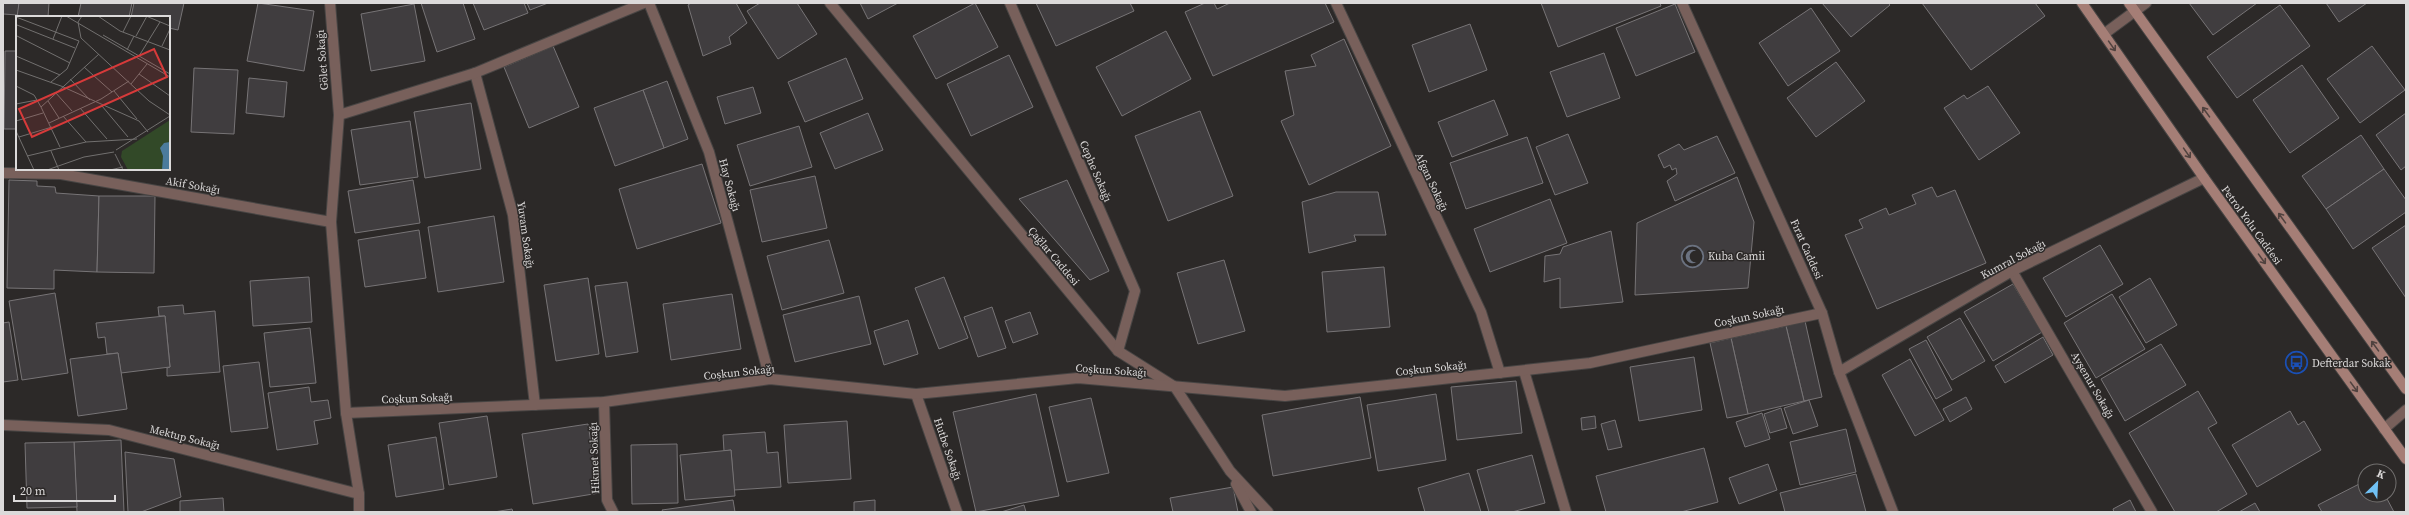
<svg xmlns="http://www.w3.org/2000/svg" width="2409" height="515" font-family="'Source Serif 4',serif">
	<rect width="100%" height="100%" fill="#2c2928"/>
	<g fill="#403d3f" stroke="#777476">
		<polygon points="3,3 19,3 18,15 3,14"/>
		<polygon points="19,3 49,3 48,17 17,17"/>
		<polygon points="81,3 132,3 129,17 78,17"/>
		<polygon points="134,3 184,3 178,30 169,28 169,17 131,17"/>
		<polygon points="258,3 314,11 304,71 247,61"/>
		<polygon points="421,3 463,3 475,39 437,52"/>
		<polygon points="473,3 524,3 528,13 484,30"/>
		<polygon points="527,3 548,3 530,10"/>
		<polygon points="691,3 736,3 747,23 729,37 731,44 703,56 688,5"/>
		<polygon points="760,3 797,3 817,34 778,59 747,11"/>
		<polygon points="860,3 898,3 868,19"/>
		<polygon points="975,3 998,47 936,79 913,36"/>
		<polygon points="1036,3 1130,3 1134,11 1056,46"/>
		<polygon points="1205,3 1214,3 1217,9 1230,3 1325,3 1334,22 1213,76 1185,12"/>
		<polygon points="1541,3 1660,3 1661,6 1558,47"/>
		<polygon points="1822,3 1888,3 1890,5 1851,37"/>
		<polygon points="1922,3 2035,3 2045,16 1971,70"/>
		<polygon points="2189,3 2257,3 2213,35"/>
		<polygon points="2326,3 2367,3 2339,22"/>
		<polygon points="414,4 425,61 371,71 361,14"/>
		<polygon points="1675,4 1695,52 1636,76 1616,28"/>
		<polygon points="2280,5 2310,46 2237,98 2207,57"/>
		<polygon points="1811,8 1840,51 1788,86 1759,43"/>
		<polygon points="1470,24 1487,70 1429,92 1412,45"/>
		<polygon points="1166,31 1191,79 1122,116 1096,67"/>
		<polygon points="1344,39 1391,146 1309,185 1281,121 1294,115 1285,71 1316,66 1311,55"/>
		<polygon points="553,46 579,107 529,128 504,67"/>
		<polygon points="2372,46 2405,90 2360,123 2327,79"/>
		<polygon points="5,51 17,51 17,129 4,129"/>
		<polygon points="1604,53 1620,98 1567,117 1550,72"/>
		<polygon points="1009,55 1033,107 971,136 947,84"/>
		<polygon points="846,58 863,99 805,122 788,82"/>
		<polygon points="1836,62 1865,101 1816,137 1787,98"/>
		<polygon points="2302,65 2339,118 2290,153 2253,100"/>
		<polygon points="194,68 238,70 234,134 191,132"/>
		<polygon points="249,78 287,82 284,117 246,113"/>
		<polygon points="667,81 688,139 664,148 643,90"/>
		<polygon points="1988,86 2020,133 1979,160 1944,108 1964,95 1967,99"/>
		<polygon points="753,87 761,113 725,124 717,97"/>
		<polygon points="643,90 664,148 615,166 594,108"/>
		<polygon points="1494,100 1508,135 1452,157 1438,122"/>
		<polygon points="471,103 481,169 425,178 414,112"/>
		<polygon points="1200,111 1233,196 1168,221 1135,136"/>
		<polygon points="868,113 883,150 835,169 820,133"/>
		<polygon points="2406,113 2406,166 2401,170 2376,135"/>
		<polygon points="410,121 418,177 360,185 351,130"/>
		<polygon points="799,126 812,167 750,186 737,145"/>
		<polygon points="1568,134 1588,183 1555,195 1536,147"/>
		<polygon points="2361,135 2384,169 2326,209 2302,176"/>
		<polygon points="1717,136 1735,173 1675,201 1667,181 1677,174 1676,168 1672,170 1670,165 1664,168 1658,155 1679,144 1684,150"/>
		<polygon points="1527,137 1543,183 1466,209 1450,163"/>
		<polygon points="702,164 721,223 637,249 619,189"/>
		<polygon points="2384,169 2406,200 2406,212 2353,249 2326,209"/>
		<polygon points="815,176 827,228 762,242 750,190"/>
		<polygon points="1737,177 1754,222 1748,288 1635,295 1637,223"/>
		<polygon points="9,180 37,181 37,186 55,187 56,193 99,196 97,272 54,270 54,289 7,288"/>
		<polygon points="413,180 420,223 355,233 348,191"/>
		<polygon points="1067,180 1109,271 1090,280 1019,199"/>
		<polygon points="1932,187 1937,197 1955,190 1986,263 1877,309 1845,235 1863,228 1859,220 1886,208 1889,215 1916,204 1912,195"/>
		<polygon points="1336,192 1378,192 1386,235 1354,235 1356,241 1309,253 1302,202"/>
		<polygon points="99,196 155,196 154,273 97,272"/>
		<polygon points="1550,199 1567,243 1490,272 1474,229"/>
		<polygon points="494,216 504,282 438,292 428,227"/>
		<polygon points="2406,225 2406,298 2372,248"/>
		<polygon points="419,230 426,278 365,287 358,240"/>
		<polygon points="1611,231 1623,302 1560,308 1560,278 1544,282 1545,256 1560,254 1563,247"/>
		<polygon points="829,240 844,293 782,310 767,256"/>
		<polygon points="2100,245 2123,284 2066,317 2043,278"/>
		<polygon points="1224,260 1245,331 1198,344 1177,273"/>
		<polygon points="1384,267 1390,327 1327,332 1322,272"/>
		<polygon points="309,277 312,322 253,326 250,281"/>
		<polygon points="944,277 968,338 939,349 915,288"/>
		<polygon points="588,278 599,354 556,361 544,285"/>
		<polygon points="2150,278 2177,325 2146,343 2119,297"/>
		<polygon points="627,282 638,352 606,357 595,286"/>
		<polygon points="2013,284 2042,332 1993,361 1964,312"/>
		<polygon points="55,293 68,373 22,380 9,301"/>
		<polygon points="732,294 741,349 671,360 663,304"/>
		<polygon points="2112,294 2145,349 2096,378 2064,323"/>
		<polygon points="859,296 871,344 795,362 783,315"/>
		<polygon points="183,305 184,314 215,311 220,372 167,376 167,368 170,367 165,316 159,316 158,307"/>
		<polygon points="992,307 1006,348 978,357 964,317"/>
		<polygon points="1030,312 1038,334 1013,343 1005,321"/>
		<polygon points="165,316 170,367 121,373 118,353 107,354 105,337 98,338 96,323"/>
		<polygon points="1960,318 1985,361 1952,380 1927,337"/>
		<polygon points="908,320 918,354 884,365 874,331"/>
		<polygon points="1805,321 1822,397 1804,401 1786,326"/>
		<polygon points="9,322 18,380 3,382 3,323"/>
		<polygon points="1786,326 1804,401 1748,414 1731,338"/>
		<polygon points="310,328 316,383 270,387 264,333"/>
		<polygon points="2043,337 2053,355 2005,383 1995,366"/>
		<polygon points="1731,338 1748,414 1727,418 1710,343"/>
		<polygon points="1926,340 1952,390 1936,399 1909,349"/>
		<polygon points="2161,344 2186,385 2125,421 2101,379"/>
		<polygon points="118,353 127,409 78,416 70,359"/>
		<polygon points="1694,357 1702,410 1639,421 1630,367"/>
		<polygon points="1910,359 1944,420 1915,436 1882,375"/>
		<polygon points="259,362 268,428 231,432 223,366"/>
		<polygon points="1516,381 1522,433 1457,440 1451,387"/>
		<polygon points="309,387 311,402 328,400 331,418 314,421 318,444 277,450 268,393"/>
		<polygon points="2198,391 2217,423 2208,428 2247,494 2216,512 2175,512 2129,433"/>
		<polygon points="1036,394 1059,496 976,512 953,412"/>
		<polygon points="1436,394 1446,460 1378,471 1367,405"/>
		<polygon points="1360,397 1371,458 1273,476 1262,415"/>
		<polygon points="1966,397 1972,409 1950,422 1943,409"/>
		<polygon points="1091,398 1109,473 1067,482 1049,407"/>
		<polygon points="1809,400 1818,426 1793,434 1784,408"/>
		<polygon points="1781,408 1787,428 1770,433 1764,414"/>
		<polygon points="2290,411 2298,425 2304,421 2321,450 2257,487 2232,445"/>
		<polygon points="1762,413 1770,439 1745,447 1736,422"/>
		<polygon points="487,416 497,477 449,485 439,423"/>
		<polygon points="1595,416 1596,428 1582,430 1581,418"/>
		<polygon points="1615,420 1622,447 1608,450 1601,424"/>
		<polygon points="847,421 851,479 788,483 784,425"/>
		<polygon points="588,424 599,493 533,504 522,434"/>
		<polygon points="1846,429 1856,472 1800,485 1790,442"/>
		<polygon points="765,432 767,453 778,452 781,487 734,490 731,450 724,451 723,435"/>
		<polygon points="436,437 444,489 396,497 388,445"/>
		<polygon points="121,440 124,512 77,512 74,442"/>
		<polygon points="74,442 77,507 27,508 25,443"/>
		<polygon points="677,444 678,503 632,504 631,445"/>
		<polygon points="1704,448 1718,502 1681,512 1606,512 1596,476"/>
		<polygon points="731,450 735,496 685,500 680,455"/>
		<polygon points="125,452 174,459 181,497 141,512 128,512"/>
		<polygon points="1532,455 1545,503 1512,512 1489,512 1477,470"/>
		<polygon points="1768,464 1777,490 1739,504 1729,478"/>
		<polygon points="1469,473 1481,512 1425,512 1418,488"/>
		<polygon points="1856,474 1866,512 1785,512 1780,493"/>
		<polygon points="2365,481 2365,495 2385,495 2394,512 2322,512 2318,505"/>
		<polygon points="1233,487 1238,512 1173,512 1170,498"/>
		<polygon points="223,498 224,512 180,512 180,501"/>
		<polygon points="733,500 735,512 663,512 662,510"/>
		<polygon points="875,500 875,512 854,512 854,502"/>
		<polygon points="2130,500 2136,512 2114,512 2113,509"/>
		<polygon points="2255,503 2260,512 2239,512"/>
		<polygon points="1024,505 1026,512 1001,512"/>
		<polygon points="512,509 513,512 494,512"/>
	</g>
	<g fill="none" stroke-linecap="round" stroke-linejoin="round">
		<defs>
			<g id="minor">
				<polyline points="330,3 339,115"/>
				<polyline points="649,3 709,152 770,379"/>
				<polyline points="830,3 1118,351 1175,387 1230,471 1268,512"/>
				<polyline points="1010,3 1135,291 1118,351"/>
				<polyline points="1336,3 1481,312 1500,373"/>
				<polyline points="2104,34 2146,3"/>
				<polyline points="475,73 513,215 535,405"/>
				<polyline points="3,173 61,174 331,222"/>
				<polyline points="2012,271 2152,512"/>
				<polyline points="1524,371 1566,512"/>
				<polyline points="1839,372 2012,271 2204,178"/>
				<polyline points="916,394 957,512"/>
				<polyline points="604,402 607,500 613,512"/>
				<polyline points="346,413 604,402 770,379 916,394 1078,378 1285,396 1590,363 1822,313"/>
				<polyline points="2384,429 2406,410"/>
				<polyline points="1236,484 1251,512"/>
				<polyline points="359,512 359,494 346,413 331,222 339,115 475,73 644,3"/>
			</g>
			<g id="tertiary">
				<polyline points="1682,3 1822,313 1839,372 1893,512"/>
				<polyline points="3,425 109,430 359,494"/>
			</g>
			<g id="secondary">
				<polyline points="2082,3 2204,178 2406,459"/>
				<polyline points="2129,3 2406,389"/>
			</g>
		</defs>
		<use href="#minor" stroke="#484544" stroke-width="12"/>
		<use href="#tertiary" stroke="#484544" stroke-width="12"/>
		<use href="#secondary" stroke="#484544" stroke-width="12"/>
		<use href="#minor" stroke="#78605b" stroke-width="10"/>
		<use href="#tertiary" stroke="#78605b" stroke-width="10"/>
		<use href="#secondary" stroke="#a57e76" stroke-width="10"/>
	</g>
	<defs><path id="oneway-shaft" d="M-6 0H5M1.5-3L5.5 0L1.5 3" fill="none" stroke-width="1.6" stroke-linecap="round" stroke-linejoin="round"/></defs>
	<g stroke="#50423f">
		<use href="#oneway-shaft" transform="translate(2112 46) rotate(55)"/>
		<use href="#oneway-shaft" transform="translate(2206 112) rotate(-126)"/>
		<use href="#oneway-shaft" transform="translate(2187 153) rotate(55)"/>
		<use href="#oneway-shaft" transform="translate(2282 218) rotate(-126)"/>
		<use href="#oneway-shaft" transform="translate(2262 259) rotate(54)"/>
		<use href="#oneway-shaft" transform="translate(2375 346) rotate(-126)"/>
		<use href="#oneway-shaft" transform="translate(2354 387) rotate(54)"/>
	</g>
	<defs>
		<symbol id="mosque-ring" viewBox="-11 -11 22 22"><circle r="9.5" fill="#2c2928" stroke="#6b7280" stroke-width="1.5"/><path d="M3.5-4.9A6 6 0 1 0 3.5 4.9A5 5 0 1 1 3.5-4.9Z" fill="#6b7280"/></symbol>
		<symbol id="bus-ring" viewBox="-11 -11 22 22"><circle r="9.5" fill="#2c2928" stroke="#1a4fb4" stroke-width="1.5"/><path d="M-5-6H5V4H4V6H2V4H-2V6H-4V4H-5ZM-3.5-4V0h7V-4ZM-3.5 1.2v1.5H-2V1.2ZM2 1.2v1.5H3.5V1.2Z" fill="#1a4fb4"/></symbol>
	</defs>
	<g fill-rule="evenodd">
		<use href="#mosque-ring" x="1680" y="244" width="25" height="25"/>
		<use href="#bus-ring" x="2284" y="350" width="25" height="25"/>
	</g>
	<g text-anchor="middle" stroke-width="3" stroke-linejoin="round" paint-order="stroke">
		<g font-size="11" fill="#dcdada" stroke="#2c2928">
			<text transform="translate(322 60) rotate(-94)" y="4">Gölet Sokağı</text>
			<text transform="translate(1096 171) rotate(67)" y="4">Cephe Sokağı</text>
			<text transform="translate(1432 182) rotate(65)" y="4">Afgan Sokağı</text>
			<text transform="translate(193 185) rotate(10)" y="4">Akif Sokağı</text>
			<text transform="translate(730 185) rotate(75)" y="4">Hay Sokağı</text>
			<text transform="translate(2252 225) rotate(54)" y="4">Petrol Yolu Caddesi</text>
			<text transform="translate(526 235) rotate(82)" y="4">Yuvam Sokağı</text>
			<text transform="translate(1807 249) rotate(66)" y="4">Fırat Caddesi</text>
			<text transform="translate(1054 256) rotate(50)" y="4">Çağlar Caddesi</text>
			<text transform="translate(2013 259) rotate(-28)" y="4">Kumral Sokağı</text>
			<text transform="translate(1749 316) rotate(-12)" y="4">Coşkun Sokağı</text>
			<text transform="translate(1431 368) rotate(-6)" y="4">Coşkun Sokağı</text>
			<text transform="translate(1111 370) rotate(4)" y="4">Coşkun Sokağı</text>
			<text transform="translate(739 372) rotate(-6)" y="4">Coşkun Sokağı</text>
			<text transform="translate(2093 385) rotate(60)" y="4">Ayşenur Sokağı</text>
			<text transform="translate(417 398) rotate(-2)" y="4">Coşkun Sokağı</text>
			<text transform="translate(185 437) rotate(14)" y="4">Mektup Sokağı</text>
			<text transform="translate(948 449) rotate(71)" y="4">Hutbe Sokağı</text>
			<text transform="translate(594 458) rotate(-92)" y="4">Hikmet Sokağı</text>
		</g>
		<g font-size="11" fill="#dcdada" stroke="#2c2928" text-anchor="start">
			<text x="1708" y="260">Kuba Camii</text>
			<text x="2312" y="367">Defterdar Sokak</text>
		</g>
	</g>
	<g transform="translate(16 16)">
		<rect width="154" height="154" fill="#2c2928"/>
		<path d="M154,104V154H112L105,141L106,135Z" fill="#324928"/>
		<path d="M154,126V154H146L147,140L144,132L148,127Z" fill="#4b7b9c"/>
		<path fill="none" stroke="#72706f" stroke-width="1" d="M50,0L154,61M66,0L62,6L65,22L133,85L154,99M82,0L104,15L154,34M130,0L154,10M0,1L63,25M0,4V27M1,9L59,32M107,16L115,0M87,19L154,58M1,20L54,47M120,20L131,0M37,23L46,0M146,30L154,13M111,34L118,20M0,40L44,59M123,40L144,6M68,51L96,76M0,54L45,70L123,105L132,116M123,58L154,80M54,63L74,84M35,66L51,53L63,25M115,68L131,48M0,70L18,79L25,91M98,75L121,103M39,76L56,95M32,85L43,102M0,88L21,84M86,90L112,121M64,92L91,123M47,100L70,126M0,105L27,97M33,107L85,83L113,65M0,115L18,154M3,121L36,111M44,131L25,91L83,38M100,134L154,100M35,135L43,154M99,138L107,154M11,140L70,126L121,123M31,154L68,141L98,136M94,154L107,151"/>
		<path fill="#d73a3a" fill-opacity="0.15" stroke="#d73a3a" stroke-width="2" d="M138,33L151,61L16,121L3,93Z"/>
		<rect width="154" height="154" fill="none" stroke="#dcdada" stroke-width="2"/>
	</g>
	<rect width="2409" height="515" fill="none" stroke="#dcdada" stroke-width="8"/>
	<g transform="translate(2377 483) rotate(24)"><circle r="19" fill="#2c2928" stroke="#72706f"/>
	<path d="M0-3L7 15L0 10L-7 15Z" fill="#70c1f4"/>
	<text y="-6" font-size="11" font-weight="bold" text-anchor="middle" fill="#dcdada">K</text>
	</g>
	<path d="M14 495v6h101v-6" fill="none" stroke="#dcdada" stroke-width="2"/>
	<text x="20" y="495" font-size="12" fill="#dcdada" stroke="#2c2928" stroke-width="3" paint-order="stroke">20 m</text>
</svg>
